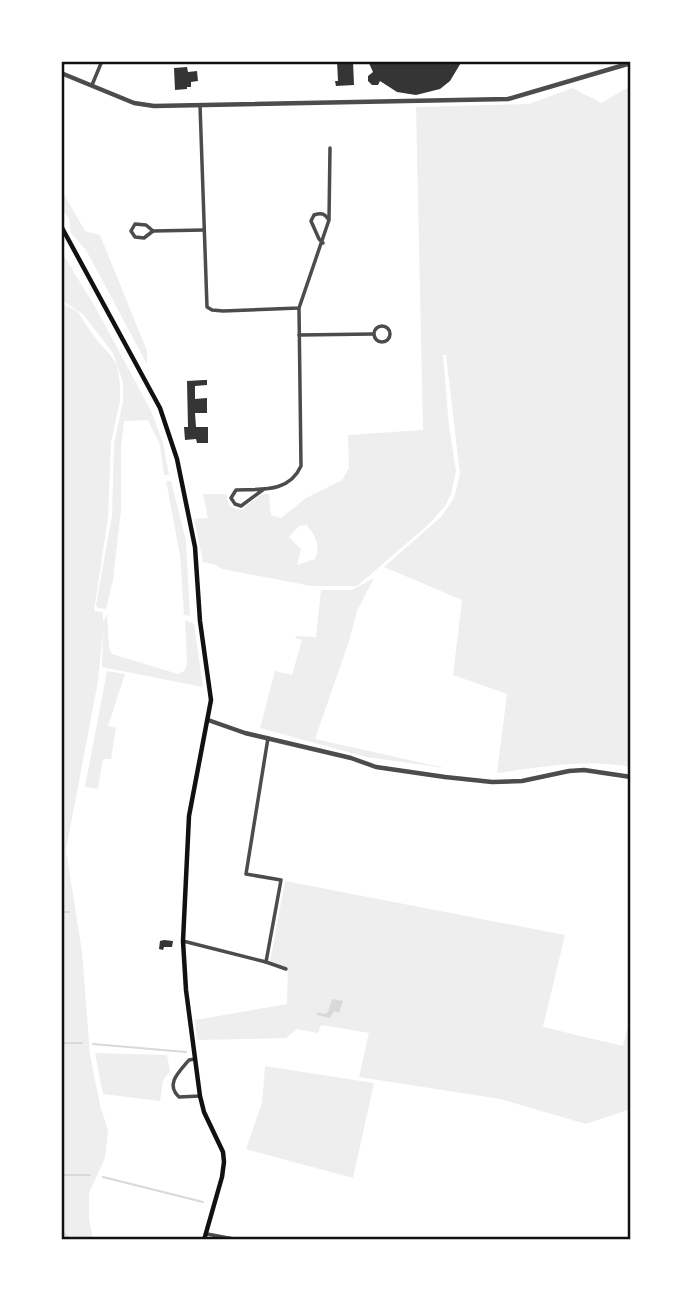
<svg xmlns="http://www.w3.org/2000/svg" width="692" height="1301" font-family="Montserrat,sans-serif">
	<rect width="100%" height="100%" fill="#fff"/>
	<g fill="#eee" fill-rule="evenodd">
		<path d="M631,86V767C586,758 542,767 497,773L507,694L453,675L462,600L384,567L441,517L454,498L460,474L446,355H443L449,426L456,471L451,494L445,506L428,525L357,586H311L222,569L216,565L203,562L194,519L208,518L203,494H227C226,505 232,509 242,510L261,494H269L271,515L281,518L306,498L342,480L349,468L348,435L423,430L416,107L528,104L573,88L601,103ZM307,525C315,536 321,545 315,559L297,565L301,549L289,537L299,526Z"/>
		<polygon points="61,189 85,231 100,235 147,351 147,364 86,250 71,233 69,219 61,207"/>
		<polygon points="61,251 97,310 151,411 163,443 169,475 164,475 160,445 148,420 124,421 121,447 121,510 113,580 106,609 98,608 96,605 112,516 114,444 123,401 123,382 113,353 83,314 61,300"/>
		<polygon points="61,303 77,311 95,338 111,356 117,365 120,384 120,401 111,443 108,518 94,611 103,612 103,622 107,614 109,648 112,654 178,674 184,671 187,665 185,620 194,624 203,687 102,667 103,629 98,681 66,850 82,952 90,1055 100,1105 108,1131 105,1158 89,1193 89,1218 93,1240 61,1240"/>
		<polygon points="166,481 171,481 186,541 190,616 184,615 180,555"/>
		<polygon points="374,578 357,611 349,641 315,739 445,768 366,757 260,728 275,671 292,675 302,640 295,638 296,636 316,637 321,590 352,590"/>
		<polygon points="107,671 125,674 108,726 116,728 111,759 103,759 98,789 85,787"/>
		<polygon points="285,881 565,935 543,1027 623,1046 631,1015 631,1109 586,1124 500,1099 359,1077 369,1033 321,1025 318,1033 297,1029 286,1038 197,1040 195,1020 287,1004 288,968 270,962"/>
		<polygon points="95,1053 167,1055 170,1071 163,1080 160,1101 103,1094"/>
		<polygon points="265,1066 374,1083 353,1178 246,1149 262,1103"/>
	</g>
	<polygon fill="#d9d9d9" points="332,999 343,1001 339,1013 334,1011 330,1018 317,1015 317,1012 324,1014 328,1012"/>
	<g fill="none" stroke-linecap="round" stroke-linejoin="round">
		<g stroke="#d9d9d9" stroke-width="2">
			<polyline points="61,912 69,912"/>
			<polyline points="61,1043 82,1043"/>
			<polyline points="93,1044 186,1052"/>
			<polyline points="61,1175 90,1175"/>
			<polyline points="103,1177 203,1202"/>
			<polyline points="61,1230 70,1240"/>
		</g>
	</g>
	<g fill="#353535">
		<polygon points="337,61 353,61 354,85 336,86 335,81 338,81"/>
		<polygon points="368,61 462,61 450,81 440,89 416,95 397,92 380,81 378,85 372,85 368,81 368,76 373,72"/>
		<polygon points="187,67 188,72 197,71 198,81 191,82 191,87 187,87 187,89 175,90 174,68"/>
		<polygon points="204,380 207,380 207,385 195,386 195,399 207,398 207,413 195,413 196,427 208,427 208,443 197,443 196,439 185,440 184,427 188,427 187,381"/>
		<polygon points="164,940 173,941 172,947 164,947 163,950 159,949 160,941"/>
	</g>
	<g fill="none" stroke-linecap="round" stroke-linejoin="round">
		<g stroke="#4c4c4c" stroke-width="3.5">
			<polyline points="92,85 102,61"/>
			<path d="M200,105L207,307L212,310L223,311L299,308L329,220C325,214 322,212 314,215L311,221L319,239L323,243"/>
			<polyline points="329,219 330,148"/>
			<polygon points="135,224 146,225 153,231 144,238 135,237 131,231"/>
			<polyline points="153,231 204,230"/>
			<circle cx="382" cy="334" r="8"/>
			<polyline points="299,335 373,334"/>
			<path d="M264,489L241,506L235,504L231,498L236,490C261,489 289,493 301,466L299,309"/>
			<polyline points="183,941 266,962 281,880 246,874 268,738"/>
			<polyline points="266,962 286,969"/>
			<path d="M195,1059L189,1060C179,1072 165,1084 179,1097L200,1096"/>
			<polyline points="207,1234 239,1240"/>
		</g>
		<g stroke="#4c4c4c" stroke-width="4.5">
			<polyline points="61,73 134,103 154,106 508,99 631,63"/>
			<polyline points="208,720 245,733 351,758 376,767 445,777 492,782 522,781 569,771 584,770 631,777"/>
		</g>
		<polyline stroke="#111" stroke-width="4.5" points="61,226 160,408 177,459 195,547 200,621 211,700 189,816 183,941 186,990 200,1096 204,1112 223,1152 224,1162 222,1177 204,1240"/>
	</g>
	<rect width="692" height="1301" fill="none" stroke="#ffffff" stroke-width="126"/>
	<rect x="63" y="63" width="566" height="1175" fill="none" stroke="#111" stroke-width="2.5"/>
</svg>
